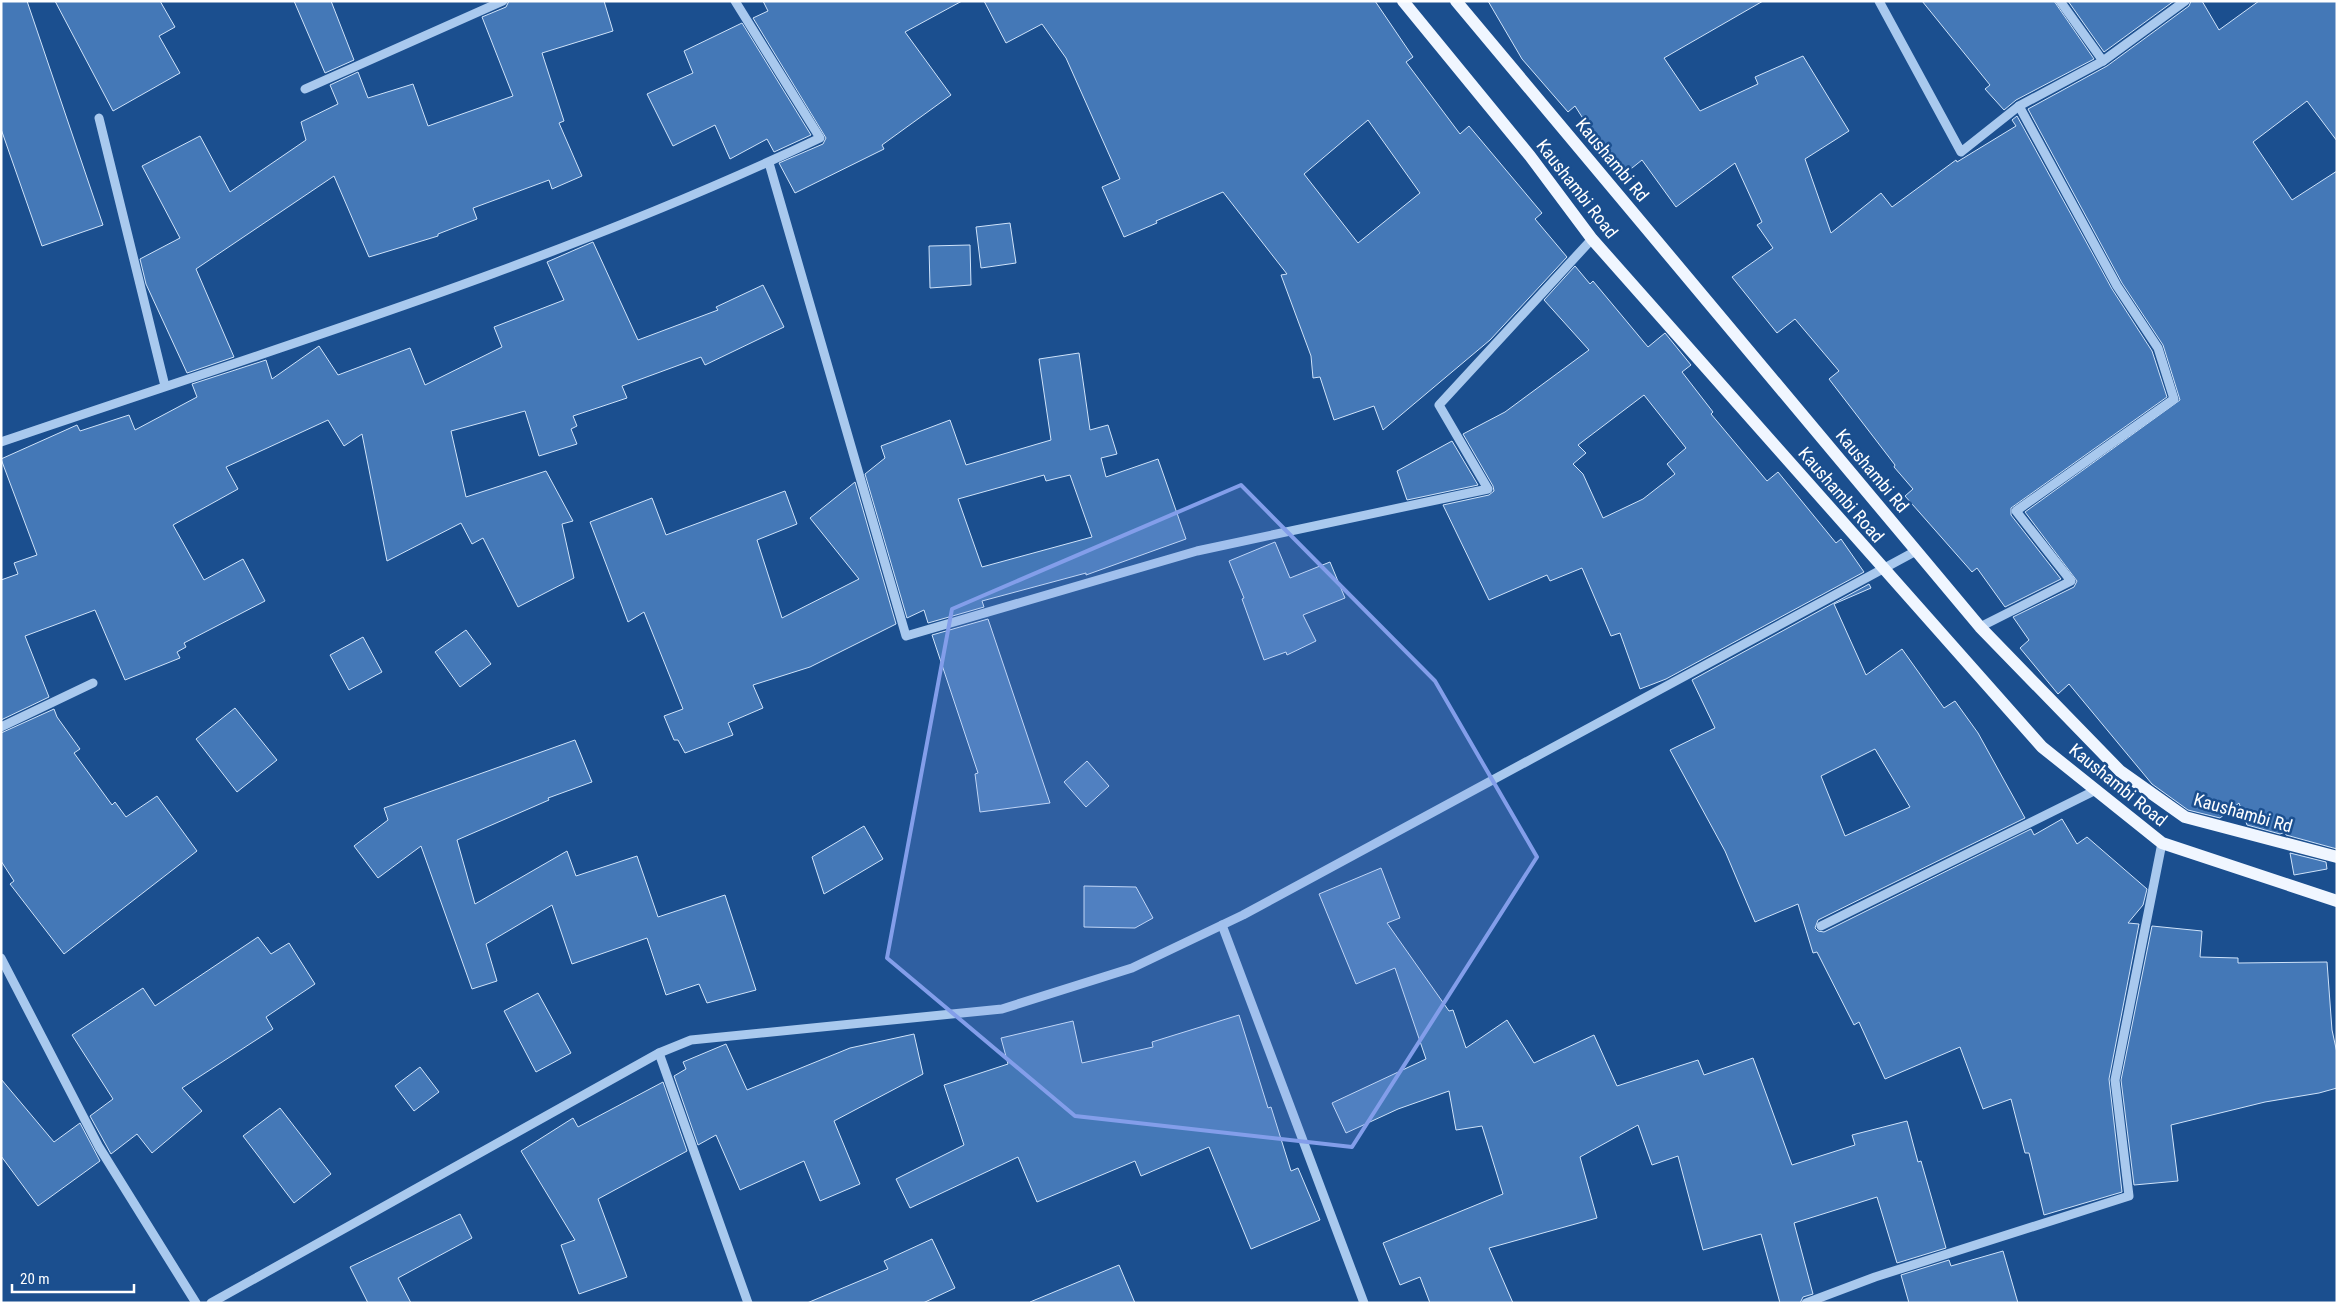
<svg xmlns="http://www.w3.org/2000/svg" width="2338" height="1304" font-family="'Roboto Condensed',sans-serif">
	<rect width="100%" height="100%" fill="#1b4f8f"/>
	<g fill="#4478b7" stroke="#cfe3fa" fill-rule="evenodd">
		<polygon points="1,1 27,1 103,225 42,246 1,129"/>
		<polygon points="55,1 160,1 175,27 159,36 180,73 113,111"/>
		<polygon points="294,1 331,1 354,60 325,73"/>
		<polygon points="509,1 604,1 613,31 542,53 564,121 559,123 582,176 552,189 549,180 473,208 477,219 438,234 438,236 369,257 334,176 196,269 234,357 187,373 146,284 140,259 180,238 142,166 200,136 230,192 306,140 301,122 338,104 330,85 358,72 368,98 413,84 428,126 513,96 482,17 506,7"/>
		<polygon points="763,1 962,1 905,32 951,95 882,145 884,149 795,193 779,163 823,144 826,138 753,18 768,11"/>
		<path d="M984,1H1375L1413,57L1406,62L1460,134L1469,126L1542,213L1535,219L1567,257L1490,340L1383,430L1374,406L1334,420L1320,377L1313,378L1311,356L1281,275L1287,274L1223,192L1156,221L1157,223L1124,237L1102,187L1120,179L1066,58L1042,24L1006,43ZM1368,120L1420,193L1358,243L1304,174Z"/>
		<polygon points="1488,1 1763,1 1664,58 1700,111 1758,84 1755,77 1803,56 1849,131 1805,159 1831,233 1881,193 1892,207 1956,160 1957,162 2016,126 2012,120 2017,116 2112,289 2152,351 2167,397 2011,508 2011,515 2061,579 2005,607 1977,568 1972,572 1905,496 1913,489 1894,467 1895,465 1829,379 1839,371 1795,319 1777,333 1732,277 1773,248 1757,225 1762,222 1735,163 1676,207 1642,160 1627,172 1599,137 1596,139 1575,106 1568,112 1522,59"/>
		<polygon points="1922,1 2054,1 2094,59 2016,100 2004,110 1985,89 1990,85"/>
		<polygon points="2068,1 2174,1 2104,52"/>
		<polygon points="2191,1 2202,1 2219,30 2259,1 2337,1 2337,141 2307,101 2253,142 2292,200 2337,171 2337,849 2286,835 2285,832 2280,834 2247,825 2239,803 2220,818 2188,810 2152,784 2069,684 2058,694 2020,648 2029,640 2013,617 2074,587 2077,581 2025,512 2180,400 2163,345 2122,283 2028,109 2107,66 2189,6"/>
		<polygon points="742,23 811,135 774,152 767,139 730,159 715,125 673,146 647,94 693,73 684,51"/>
		<polygon points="1010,223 1016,263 981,268 976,227"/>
		<polygon points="593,242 638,340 718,310 716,307 763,285 784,327 705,365 701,357 622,386 627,398 573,416 577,426 571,429 577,444 539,456 525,411 451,431 466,497 546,471 573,521 562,524 574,578 518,607 483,538 472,544 461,523 387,561 362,434 344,446 328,420 226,467 238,489 173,525 204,580 243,559 265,601 184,643 186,647 177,652 180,658 125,680 95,610 25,636 49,697 1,720 1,580 18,574 14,563 37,555 1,459 77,425 80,431 129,415 135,430 197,397 192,384 266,360 272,379 319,346 338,375 410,348 425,385 502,347 494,327 564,300 547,262"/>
		<polygon points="970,245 971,285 930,288 929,246"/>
		<path d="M1575,266L1590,284L1593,281L1648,347L1665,333L1691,365L1682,372L1713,412L1711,414L1767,481L1778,472L1836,543L1841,539L1864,572L1666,679L1640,689L1620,633L1611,636L1582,568L1550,581L1547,575L1489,600L1443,505L1489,495L1494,491L1493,486L1463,434L1505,412L1589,350L1544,300ZM1644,395L1686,448L1667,464L1675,474L1643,499L1603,518L1583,474L1573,464L1586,453L1578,445Z"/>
		<path d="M1079,353L1090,430L1108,425L1117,454L1101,458L1106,477L1158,459L1186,539L1086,575V573L982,601L984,607L928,623L924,610L907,618L865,474L885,458L881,446L950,420L966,465L1051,440L1039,359ZM1044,475L1046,481L1070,475L1092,537L982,567L958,499Z"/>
		<polygon points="1452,441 1478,485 1407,500 1397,471"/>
		<polygon points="855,482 896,624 810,667 753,685 763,708 728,723 733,735 685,753 678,740 674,740 664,716 683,709 644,612 628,622 590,522 652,498 666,535 785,491 797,524 757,540 782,618 859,579 810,518"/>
		<polygon points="1275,542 1290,578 1330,562 1345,598 1303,615 1316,641 1287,655 1286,652 1264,660 1242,599 1244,598 1229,561"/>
		<path d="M1869,584L1871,588L1834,604L1866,675L1902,649L1944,708L1955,701L1978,733L2025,818L1818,920L1815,928L1818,931L1824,932L2031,829L2034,835L2062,819L2077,844L2087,837L2147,889L2143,905L2128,923L2139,924L2109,1079L2122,1192L2044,1215L2029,1153H2025L2011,1099L1983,1109L1960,1047L1885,1079L1859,1022L1854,1025L1817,952L1813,953L1798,904L1755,922L1725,851L1670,750L1715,728L1692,680ZM1875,749L1910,807L1845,836L1821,776Z"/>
		<polygon points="988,619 1050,803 980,812 975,774 978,773 932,635"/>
		<polygon points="466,630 491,664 460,687 435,652"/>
		<polygon points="363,637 382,672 349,690 330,655"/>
		<polygon points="235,708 277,760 237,792 196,739"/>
		<polygon points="54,709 57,717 80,749 74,753 112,805 115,802 126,817 157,796 197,851 64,954 10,884 14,881 1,861 1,733"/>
		<polygon points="575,740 592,782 548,798 549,800 457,840 475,904 567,851 576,876 637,856 658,917 725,895 756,990 707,1003 699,984 666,995 647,938 572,964 552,905 486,944 497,981 472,989 421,846 378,878 354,846 388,820 384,808"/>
		<polygon points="1087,761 1109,786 1086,807 1064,782"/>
		<polygon points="864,826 883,859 824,894 812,857"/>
		<polygon points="2290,853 2326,862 2327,869 2294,875"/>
		<polygon points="1381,868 1400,918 1387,923 1449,1011 1453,1010 1466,1048 1507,1020 1534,1063 1594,1035 1617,1086 1698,1060 1704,1075 1753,1058 1792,1165 1855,1145 1852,1135 1907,1121 1918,1162 1921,1161 1946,1248 1897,1263 1877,1197 1794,1223 1813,1294 1803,1297 1800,1303 1780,1303 1761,1234 1703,1250 1678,1156 1652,1165 1638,1125 1580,1157 1597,1218 1489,1248 1513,1303 1430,1303 1420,1277 1400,1285 1383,1243 1503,1194 1482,1126 1456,1130 1449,1091 1398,1109 1346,1133 1332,1103 1426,1059 1395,968 1356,984 1319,894"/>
		<polygon points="1084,886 1136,887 1153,918 1135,928 1084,927"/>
		<polygon points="2152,926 2202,931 2200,957 2238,958 2238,963 2327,962 2332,1030 2337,1053 2337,1088 2319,1093 2265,1102 2171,1125 2178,1181 2134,1185 2121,1080"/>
		<polygon points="258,937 271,954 289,943 315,984 266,1017 273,1029 182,1088 202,1111 152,1153 137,1134 111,1154 90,1116 113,1099 72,1035 143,988 155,1006"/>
		<polygon points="538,993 571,1053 536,1072 504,1011"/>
		<polygon points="1239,1015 1268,1108 1271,1107 1291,1171 1298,1168 1320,1220 1251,1249 1209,1147 1141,1176 1135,1161 1037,1202 1018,1157 910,1208 896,1179 964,1145 944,1085 1008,1064 1001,1038 1073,1021 1082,1063 1153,1047 1152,1042"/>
		<polygon points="914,1034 923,1074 834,1121 860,1184 820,1201 804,1161 740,1190 716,1135 698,1145 674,1076 686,1069 683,1062 726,1044 747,1090 850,1048"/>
		<polygon points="420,1067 439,1092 414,1111 395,1086"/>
		<polygon points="1,1079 54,1142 80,1123 100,1161 38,1206 1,1156"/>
		<polygon points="663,1082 687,1151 598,1199 627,1277 579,1294 561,1245 575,1240 521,1151 573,1118 578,1127"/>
		<polygon points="280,1108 331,1174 294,1203 243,1136"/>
		<polygon points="460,1214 472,1238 398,1278 411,1303 368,1303 350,1267"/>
		<polygon points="932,1239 955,1288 923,1303 807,1303 888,1269 884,1261"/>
		<polygon points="2003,1251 2018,1303 1909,1303 1901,1275 1949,1260 1951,1266"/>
		<polygon points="1119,1265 1135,1303 1030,1303 1030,1302"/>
	</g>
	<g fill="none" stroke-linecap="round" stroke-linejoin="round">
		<g stroke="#a9c9ee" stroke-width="9">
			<polyline points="1879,1 1961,152 2019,106 2103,61 2185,1"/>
			<polyline points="2060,1 2103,61"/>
			<polyline points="305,89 503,1"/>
			<polyline points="99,118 165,386"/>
			<polyline points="769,163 906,636 1197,551 1488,489 1439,405 1592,239"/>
			<path d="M1,442C276,348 557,263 820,138L735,1"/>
			<polyline points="1980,627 2071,581 2016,511 2174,399 2158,348 2117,286 2019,106"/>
			<polyline points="1,727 93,683"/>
			<polyline points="1222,925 1364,1303"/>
			<polyline points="1821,926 2096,790"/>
			<polyline points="1,958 99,1147 196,1303"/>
			<polyline points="659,1053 748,1303"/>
			<polyline points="211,1303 659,1053 691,1040 1002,1009 1132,968 1243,915 1916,551"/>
			<polyline points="1806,1303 1875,1277 2129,1196 2115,1080 2162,843"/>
		</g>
		<g stroke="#f0f6ff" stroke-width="12">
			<polyline points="1403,1 1530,156 1592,239 2042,747 2162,843 2337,901"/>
			<polyline points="1456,1 1980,627 2120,771 2185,817 2337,857"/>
		</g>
	</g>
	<path fill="#839eea" fill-opacity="0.2" stroke="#839eea" stroke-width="4" stroke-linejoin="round" d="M1241,485L1435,681L1537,857L1352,1147L1075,1116L887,958L952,609Z"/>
	<g text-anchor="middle" stroke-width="5" stroke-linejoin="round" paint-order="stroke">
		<g font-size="18" fill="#fff" stroke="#1b4f8f">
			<text transform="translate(1612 160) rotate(50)" y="6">Kaushambi Rd</text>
			<text transform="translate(1577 189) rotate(52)" y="6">Kaushambi Road</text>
			<text transform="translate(1872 471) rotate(50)" y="6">Kaushambi Rd</text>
			<text transform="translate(1841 495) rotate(49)" y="6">Kaushambi Road</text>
			<text transform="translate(2118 785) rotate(39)" y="6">Kaushambi Road</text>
			<text transform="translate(2243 813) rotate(16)" y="6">Kaushambi Rd</text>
		</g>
	</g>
	<rect width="2338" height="1304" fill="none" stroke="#ffffff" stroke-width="5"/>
	<path d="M12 1284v8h122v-8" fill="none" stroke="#ffffff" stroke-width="2.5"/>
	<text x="20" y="1284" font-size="15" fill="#ffffff" stroke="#1b4f8f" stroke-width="4" paint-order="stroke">20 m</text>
</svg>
